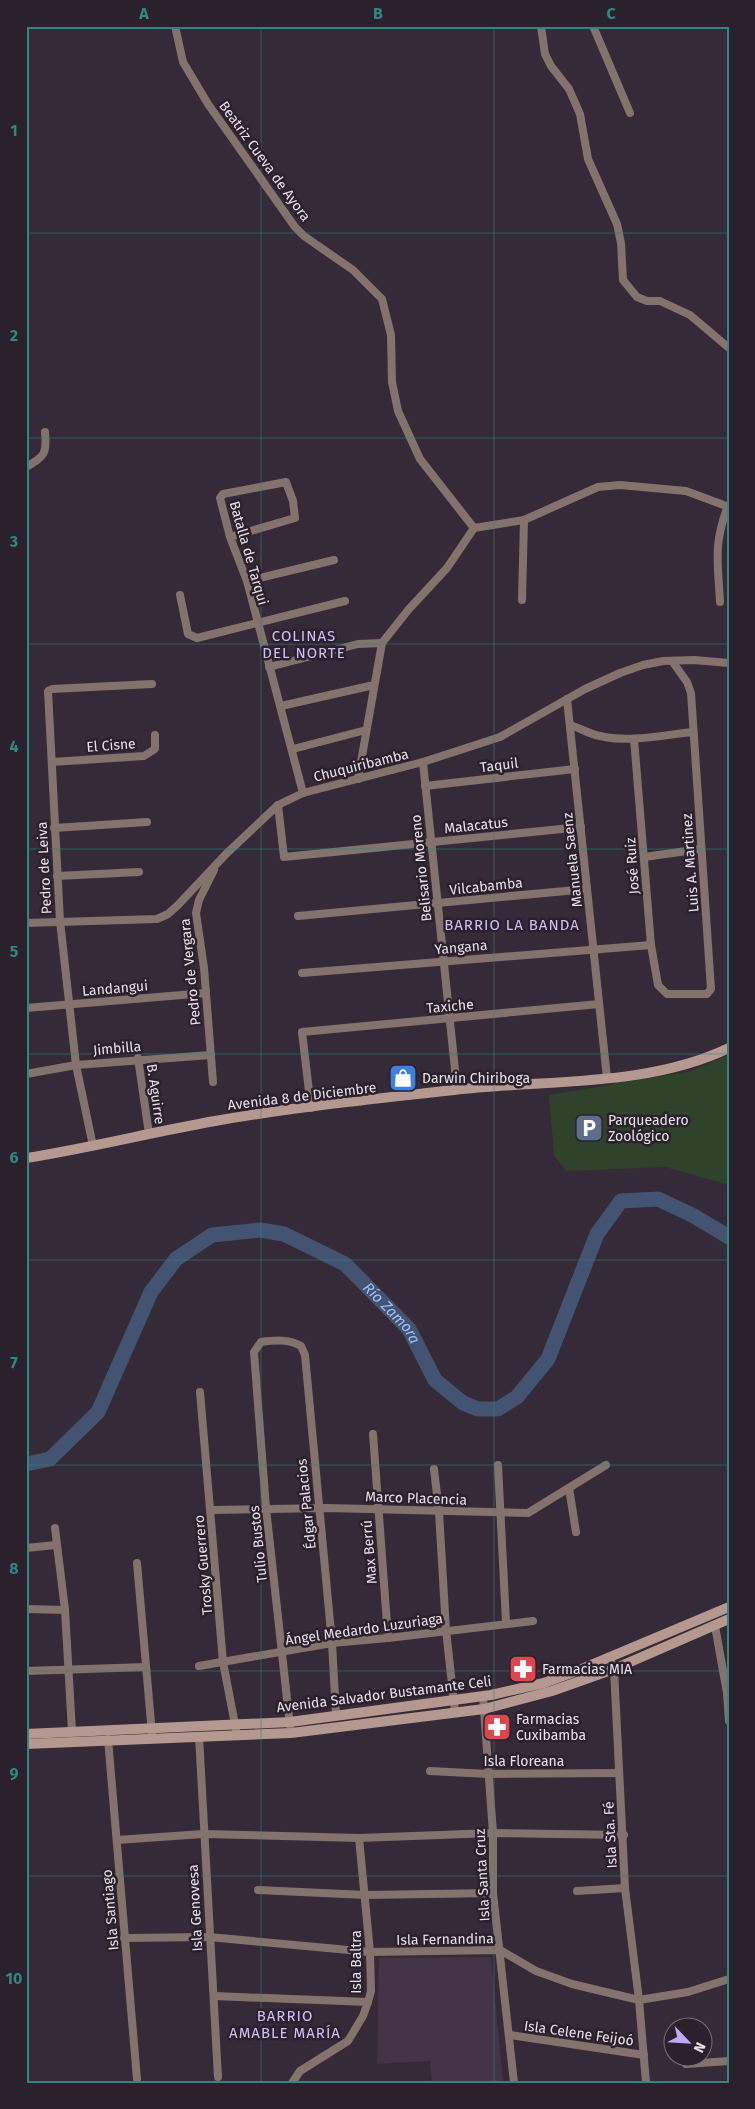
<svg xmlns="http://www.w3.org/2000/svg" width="755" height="2109" font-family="'Fira Sans',sans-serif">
	<rect width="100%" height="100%" fill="#352a37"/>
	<polygon fill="#443546" points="491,1957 503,2082 432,2082 430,2061 377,2064 379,1958"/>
	<polygon fill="#2e432a" points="729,1055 729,1185 665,1167 566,1171 554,1155 549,1095 691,1071"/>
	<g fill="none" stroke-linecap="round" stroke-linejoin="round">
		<path stroke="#435472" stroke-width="15" id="s1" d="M26,1464L50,1459L98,1412L151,1292L176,1259L212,1235L260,1230L284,1234L345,1264L409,1329L435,1380L463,1403L478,1409H498L517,1397L548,1359L597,1234L621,1201L658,1199L694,1216L729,1237"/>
		<g stroke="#84726d" stroke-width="8">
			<polyline points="175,26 183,62 208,104 295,227 304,236 353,270 382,299 391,335 392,382 398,411 420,459 474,528 524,520 598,487 620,485 686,491 729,507"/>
			<polyline points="541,26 545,54 551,66 569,89 580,114 588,159 617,224 621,243 623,280 637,297 647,301 660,301 690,315 729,348"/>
			<polyline points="593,26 630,113"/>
			<path d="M26,467C45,456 47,454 45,432"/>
			<polyline points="230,537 295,518 293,501 286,482 223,494 220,498 230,537 247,581 303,793"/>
			<polyline points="247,581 334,560"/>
			<polyline points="180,595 188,634 197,638 345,601"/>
			<polyline points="522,600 524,520"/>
			<path d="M720,602C718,563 713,544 728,506"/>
			<polyline points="269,667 358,644 382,643"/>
			<polyline points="567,699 607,1078"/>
			<polyline points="281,706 374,685"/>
			<path d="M570,725C580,728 589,734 600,736C630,743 662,735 693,732"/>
			<polyline points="634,739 651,945 658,985 667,994 707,994 711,989 691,693 687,682 672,661"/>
			<polyline points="293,749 366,730"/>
			<polyline points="52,762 144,756 155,749 155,735"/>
			<polyline points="423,762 457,1089"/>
			<polyline points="358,779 382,643 409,609 447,568 474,528"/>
			<polyline points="425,786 575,769"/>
			<polyline points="278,805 284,857 581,827"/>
			<polyline points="54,828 147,822"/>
			<polyline points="644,857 701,849"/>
			<polyline points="57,876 139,872"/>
			<polyline points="298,916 587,889"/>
			<polyline points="26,923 157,919 168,914 178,905 226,854 278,805 303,793 423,762 500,737 585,689 620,673 643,665 663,661 694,660 729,663"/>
			<polyline points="302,973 651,945"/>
			<polyline points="26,1008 206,993"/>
			<polyline points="138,1058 149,1134"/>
			<polyline points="26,1074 76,1065 211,1055"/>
			<polyline points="213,1082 204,968 196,913 199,900 214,870"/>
			<polyline points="311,1108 302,1032 599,1004"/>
			<polyline points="93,1146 76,1065 60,921 48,691 52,689 152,684"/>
			<polyline points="200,1392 223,1662 237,1735"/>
			<polyline points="373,1434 388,1638"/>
			<polyline points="498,1465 506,1622"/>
			<polyline points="434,1469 439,1512 446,1630 455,1712"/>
			<polyline points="569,1488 576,1532"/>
			<polyline points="211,1510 327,1508 528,1513 606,1465"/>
			<polyline points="55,1528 65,1610 72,1731"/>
			<polyline points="26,1548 56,1545"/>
			<polyline points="137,1563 152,1734"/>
			<polyline points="26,1609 65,1610"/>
			<polyline points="715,1626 727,1693 729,1721"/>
			<polyline points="610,1658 614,1669 625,1888 639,2000 646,2083"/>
			<polyline points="199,1666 332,1643 388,1638 533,1621"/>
			<polyline points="26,1671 146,1667"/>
			<polyline points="483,1696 493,1833 493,1893 514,2083"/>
			<path d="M290,1726L266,1508L254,1352L261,1342C275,1340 289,1339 301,1346L305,1355L332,1643L336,1714"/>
			<polyline points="199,1736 218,2077"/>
			<polyline points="108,1739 137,2079"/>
			<polyline points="430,1771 488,1774 619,1773"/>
			<polyline points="117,1840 203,1834 359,1838 493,1833 624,1835"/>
			<polyline points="258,1890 366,1895 493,1893"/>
			<polyline points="577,1891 625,1888"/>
			<polyline points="124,1938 209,1937 370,1952 500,1950 536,1971 572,1984 639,2000 688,1992 729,1979"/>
			<polyline points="214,1996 368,2002"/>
			<polyline points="510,2035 644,2055"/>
			<polyline points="686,2064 729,2061"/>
			<polyline points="292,2083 300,2071 348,2041 363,2016 368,2002 371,1991 370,1952 359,1838"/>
		</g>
		<g stroke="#b59890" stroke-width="10">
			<path d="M26,1158C90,1148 152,1132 215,1121C294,1107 375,1099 454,1090C545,1079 645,1088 729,1048"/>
			<polyline points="26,1734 290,1722 491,1695 544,1683 579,1670 729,1607"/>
			<polyline points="26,1744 291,1733 484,1709 552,1691 614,1669 729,1619"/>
		</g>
	</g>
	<path fill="none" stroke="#308681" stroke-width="1" stroke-opacity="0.55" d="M261,26V2083M494,26V2083M26,233H729M26,438H729M26,644H729M26,849H729M26,1054H729M26,1260H729M26,1465H729M26,1671H729M26,1876H729"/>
	<defs>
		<symbol id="shop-square" viewBox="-11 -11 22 22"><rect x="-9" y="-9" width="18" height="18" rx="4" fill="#3f7fe0" stroke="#2b212c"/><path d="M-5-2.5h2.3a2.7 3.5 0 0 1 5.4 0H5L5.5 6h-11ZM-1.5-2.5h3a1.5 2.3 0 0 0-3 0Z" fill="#fff"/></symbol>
		<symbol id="parking-square" viewBox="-11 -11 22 22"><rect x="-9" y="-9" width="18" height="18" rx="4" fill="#5c6f8a" stroke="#2b212c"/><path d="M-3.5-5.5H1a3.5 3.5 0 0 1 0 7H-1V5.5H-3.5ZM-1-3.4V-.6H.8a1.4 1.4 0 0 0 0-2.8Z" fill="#fff"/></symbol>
		<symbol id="pharmacy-square" viewBox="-11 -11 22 22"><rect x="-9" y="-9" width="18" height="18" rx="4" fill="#e0444e" stroke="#2b212c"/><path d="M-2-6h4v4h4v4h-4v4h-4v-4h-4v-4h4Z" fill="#fff"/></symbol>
	</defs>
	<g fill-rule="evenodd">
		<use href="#shop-square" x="387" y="1062" width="32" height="32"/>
		<use href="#parking-square" x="573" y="1112" width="32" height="32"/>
		<use href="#pharmacy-square" x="507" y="1653" width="32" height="32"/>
		<use href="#pharmacy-square" x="481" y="1711" width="32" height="32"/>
	</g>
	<g text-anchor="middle" stroke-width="5" stroke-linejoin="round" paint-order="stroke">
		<g font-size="14" fill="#e9e2ea" stroke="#2b212c">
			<text transform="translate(265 161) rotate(54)" y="5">Beatriz Cueva de Ayora</text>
			<text transform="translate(249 553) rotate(74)" y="5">Batalla de Tarqui</text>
			<text transform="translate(111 745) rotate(-4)" y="5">El Cisne</text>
			<text transform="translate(361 765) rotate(-14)" y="5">Chuquiribamba</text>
			<text transform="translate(499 765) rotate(-7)" y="5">Taquil</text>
			<text transform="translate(476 825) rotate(-6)" y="5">Malacatus</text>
			<text transform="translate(572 860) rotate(-96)" y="5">Manuela Saenz</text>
			<text transform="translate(690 863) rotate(-94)" y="5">Luis A. Martinez</text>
			<text transform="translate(632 866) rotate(-94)" y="5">José Ruiz</text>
			<text transform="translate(44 868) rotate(-93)" y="5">Pedro de Leiva</text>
			<text transform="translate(421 868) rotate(-96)" y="5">Belisario Moreno</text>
			<text transform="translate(486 886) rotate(-6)" y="5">Vilcabamba</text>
			<text transform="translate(461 947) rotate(-5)" y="5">Yangana</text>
			<text transform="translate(190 972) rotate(-96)" y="5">Pedro de Vergara</text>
			<text transform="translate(115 988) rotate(-5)" y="5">Landangui</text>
			<text transform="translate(450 1006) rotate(-5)" y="5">Taxiche</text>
			<text transform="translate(117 1048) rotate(-5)" y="5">Jimbilla</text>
			<text transform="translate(156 1094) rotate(82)" y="5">B. Aguirre</text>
			<text transform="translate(302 1096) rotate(-7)" y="5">Avenida 8 de Diciembre</text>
			<text transform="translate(416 1498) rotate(2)" y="5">Marco Placencia</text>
			<text transform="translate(306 1504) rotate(-96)" y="5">Édgar Palacios</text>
			<text transform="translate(258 1544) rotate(-96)" y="5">Tulio Bustos</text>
			<text transform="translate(369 1552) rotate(-95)" y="5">Max Berrú</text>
			<text transform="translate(203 1565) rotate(-95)" y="5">Trosky Guerrero</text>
			<text transform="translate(364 1629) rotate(-8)" y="5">Ángel Medardo Luzuriaga</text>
			<text transform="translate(384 1694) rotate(-7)" y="5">Avenida Salvador Bustamante Celi</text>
			<text x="524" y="1766">Isla Floreana</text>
			<text transform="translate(610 1835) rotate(-93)" y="5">Isla Sta. Fé</text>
			<text transform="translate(482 1875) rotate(-93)" y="5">Isla Santa Cruz</text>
			<text transform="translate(195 1908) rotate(-93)" y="5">Isla Genovesa</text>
			<text transform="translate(110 1910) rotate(-95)" y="5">Isla Santiago</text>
			<text transform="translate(445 1939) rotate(-1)" y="5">Isla Fernandina</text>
			<text transform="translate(356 1962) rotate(-90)" y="5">Isla Baltra</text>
			<text transform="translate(579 2033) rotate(8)" y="5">Isla Celene Feijoó</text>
		</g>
		<g font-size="14" fill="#e9e2ea" stroke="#2b212c" text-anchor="start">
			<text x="422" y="1083">Darwin Chiriboga</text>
			<text x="608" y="1125">Parqueadero<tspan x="608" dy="16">Zoológico</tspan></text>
			<text x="542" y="1674">Farmacias MIA</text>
			<text x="516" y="1724">Farmacias<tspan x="516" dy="16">Cuxibamba</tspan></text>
		</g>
		<g font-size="15" letter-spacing="1" fill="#cfc0f9" stroke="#2b212c">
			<text x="304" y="641">COLINAS<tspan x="304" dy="17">DEL NORTE</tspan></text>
			<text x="512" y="930">BARRIO LA BANDA</text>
			<text x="285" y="2021">BARRIO<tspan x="285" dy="17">AMABLE MARÍA</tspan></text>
		</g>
		<g font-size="15" font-style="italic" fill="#a1bff5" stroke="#2b212c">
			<text dy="5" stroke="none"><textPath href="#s1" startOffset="516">Río Zamora</textPath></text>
		</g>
	</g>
	<rect width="755" height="2109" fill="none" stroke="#2b212c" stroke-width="55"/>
	<g transform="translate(688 2042) rotate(115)"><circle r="24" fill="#2b212c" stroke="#776e78"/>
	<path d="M0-4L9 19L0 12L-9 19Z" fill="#bea9f4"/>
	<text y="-8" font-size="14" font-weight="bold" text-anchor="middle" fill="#e9e2ea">N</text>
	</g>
	<rect x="28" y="28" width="700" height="2054" fill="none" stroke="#308681" stroke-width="2"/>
	<g font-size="16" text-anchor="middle" font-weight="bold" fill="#308681">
		<text x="144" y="19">A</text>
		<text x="378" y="19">B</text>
		<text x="611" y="19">C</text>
		<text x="14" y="136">1</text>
		<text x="14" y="341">2</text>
		<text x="14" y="547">3</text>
		<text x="14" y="752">4</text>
		<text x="14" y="957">5</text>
		<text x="14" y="1163">6</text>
		<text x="14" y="1368">7</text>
		<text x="14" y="1574">8</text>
		<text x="14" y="1779">9</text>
		<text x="14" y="1984">10</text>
	</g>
</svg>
